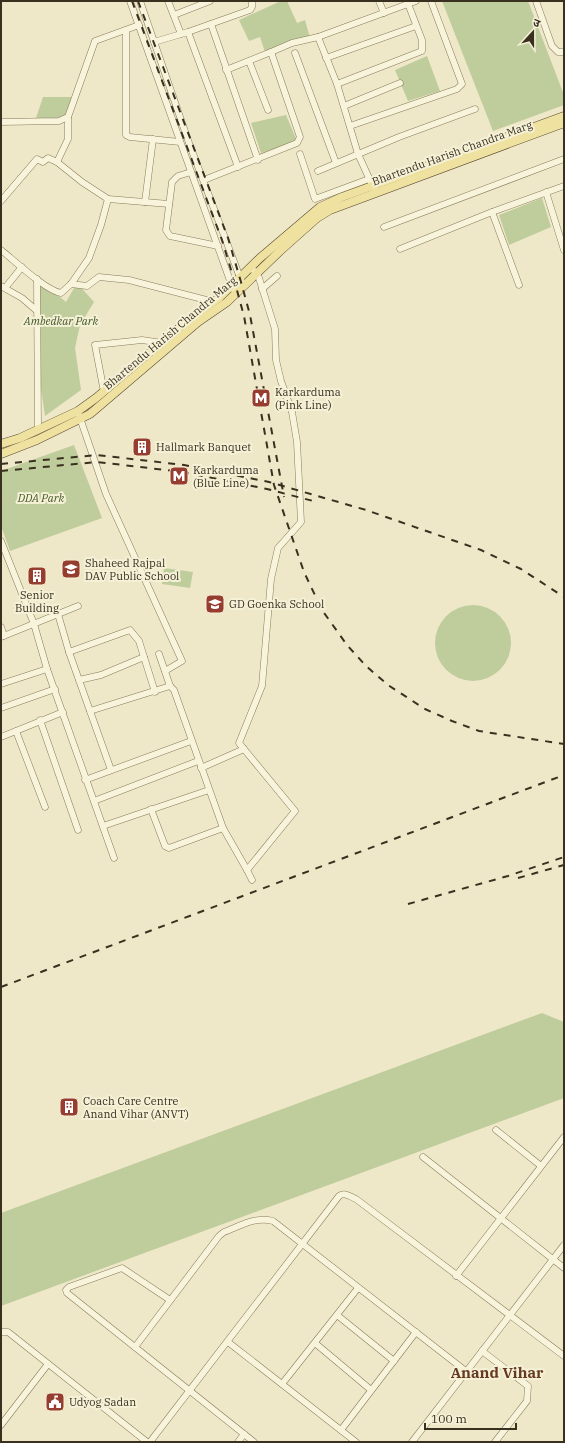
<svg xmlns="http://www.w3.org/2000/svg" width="565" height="1443" font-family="'IBM Plex Serif','Noto Sans Devanagari',serif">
	<rect width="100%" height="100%" fill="#eee8c8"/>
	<g fill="#bfcc9c">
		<polygon points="281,1 287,1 297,23 305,20 310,38 266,55 260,37 249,41 239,20"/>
		<polygon points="442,1 528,1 564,95 564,105 493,131"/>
		<polygon points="427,56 440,91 408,101 395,70"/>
		<polygon points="43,97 72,97 64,123 35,121"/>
		<polygon points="286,115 297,141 261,153 251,123"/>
		<polygon points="542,198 551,227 509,245 499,215"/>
		<polygon points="43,283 66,302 77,283 94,302 80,325 75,348 81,390 45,416 41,388 40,285"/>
		<polygon points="74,445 102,518 10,551 1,526 1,471"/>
		<polygon points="164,568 193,572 190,588 162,584"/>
		<circle cx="473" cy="643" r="38"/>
		<polygon points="542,1013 564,1022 564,1098 1,1306 1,1213"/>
	</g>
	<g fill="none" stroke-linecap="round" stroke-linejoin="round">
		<defs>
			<g id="minor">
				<polyline points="130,1 233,289"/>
				<polyline points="140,1 189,143 241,280"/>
				<polyline points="168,1 181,34"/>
				<polyline points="379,1 384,13"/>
				<polyline points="536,1 552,46 558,52 564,52"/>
				<polyline points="174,15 210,1"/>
				<polyline points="211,24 258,160"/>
				<polyline points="126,30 126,135 130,137 180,142"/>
				<polyline points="188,32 238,167"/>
				<polyline points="318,37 337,84 358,154 374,189"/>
				<polyline points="154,42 188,32 250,10 252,7 252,1"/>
				<polyline points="271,52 292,43 318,37 416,1"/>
				<polyline points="295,53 336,163"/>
				<polyline points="326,58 416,26"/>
				<polyline points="249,61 268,110"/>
				<polyline points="337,84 422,51 422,40 407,1"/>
				<polyline points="344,106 400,83"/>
				<polyline points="1,122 59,121 68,117 95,41 139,25"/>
				<polyline points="350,126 457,89 462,84 431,1"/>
				<polyline points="300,154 315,199 369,179"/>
				<polyline points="57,162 68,139 68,117"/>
				<polyline points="318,171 399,137 475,109"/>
				<polyline points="191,172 178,176 172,182 166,230 170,236 218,246"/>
				<polyline points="204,180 297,143 300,137 271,52 226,70"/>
				<polyline points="546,192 564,250"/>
				<polyline points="1,201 37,159 43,162 48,158 57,162 82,182 108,199"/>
				<polyline points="145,202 153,139"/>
				<polyline points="492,212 519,285"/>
				<polyline points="384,227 564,159"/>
				<polyline points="400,249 492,212 564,186"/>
				<path d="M1,250C15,261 45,290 61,293L71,284L89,258L101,225L108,199L169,204"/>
				<polyline points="37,279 38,429"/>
				<polyline points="71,284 87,286 99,277 129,280 214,302"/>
				<polyline points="1,286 22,298 36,310"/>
				<polyline points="5,288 22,267"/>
				<polyline points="262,289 277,276"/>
				<polyline points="104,392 95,345 142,340 162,343"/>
				<polyline points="79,415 106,494 182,661 165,671"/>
				<polyline points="1,541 34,624 47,669 114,858"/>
				<polyline points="58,614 69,652 111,770"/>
				<polyline points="1,627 4,636"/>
				<polyline points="1,637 78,606"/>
				<polyline points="69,652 130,630 139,641 155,692"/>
				<polyline points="159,654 170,686"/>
				<polyline points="79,680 101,675 144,657"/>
				<polyline points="1,684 47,669"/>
				<polyline points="1,708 55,689"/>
				<polyline points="90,711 170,686 174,690 223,828 247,870"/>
				<polyline points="40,720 78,830"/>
				<polyline points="16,731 45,807"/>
				<polyline points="1,737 63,712"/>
				<polyline points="201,768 244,749"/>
				<polyline points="85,780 191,741"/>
				<polyline points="94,801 198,761"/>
				<polyline points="151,809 165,846 169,848 223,828"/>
				<polyline points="103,826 209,790"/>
				<polyline points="252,880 247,870 295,811 239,743 262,686 271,579 278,548 301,522 297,442 292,412 281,381 276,360 275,329 259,278 254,271"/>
				<polyline points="496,1130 541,1166"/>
				<polyline points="423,1157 564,1268"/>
				<polyline points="456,1276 564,1137"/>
				<polyline points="170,1300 122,1268 69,1287 66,1290 67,1293 254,1442"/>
				<polyline points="337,1315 394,1361"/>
				<polyline points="1,1332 8,1332 147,1442"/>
				<polyline points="228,1342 356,1442"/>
				<polyline points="315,1343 371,1390"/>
				<path d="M135,1347L219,1236L224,1232C240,1226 256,1216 273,1221L467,1372"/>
				<polyline points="482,1351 528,1386 527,1401 495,1442"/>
				<polyline points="282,1384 358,1288"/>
				<polyline points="1,1425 48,1364"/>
				<polyline points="341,1430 416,1332"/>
				<path d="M150,1442L339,1196C345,1192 349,1196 356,1199L564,1356"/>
				<polyline points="238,1442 244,1434"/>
				<polyline points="412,1442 564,1245"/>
			</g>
			<g id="major">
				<polyline points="1,444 20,438 78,411 96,398 191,318 219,298 260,258 320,207 342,197 564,116"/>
				<polyline points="1,454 37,440 90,414 198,322 227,302 280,251 317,218 330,210 564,123"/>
			</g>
		</defs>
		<use href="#minor" stroke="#897b5d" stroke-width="7"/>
		<use href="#major" stroke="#574831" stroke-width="9"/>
		<use href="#minor" stroke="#f8f4db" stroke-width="6"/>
		<use href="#major" stroke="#efe2a1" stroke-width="8"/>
		<g stroke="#3a3020" stroke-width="2" stroke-dasharray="7 7" stroke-linecap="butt">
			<polyline points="132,1 222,240 235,283 244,316 274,485 304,572 322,610 347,645 366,666 388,685 425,709 452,721 479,731 564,744"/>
			<polyline points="138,1 228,238 241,282 250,315 284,497"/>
			<polyline points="1,464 97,455 184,465 269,482 366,510 481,550 521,569 564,597"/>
			<polyline points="1,471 97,462 183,472 267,489 317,502"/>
			<polyline points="518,878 564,865"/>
			<polyline points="408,904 508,876 564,857"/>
			<polyline points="1,987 564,775"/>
		</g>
	</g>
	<defs>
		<symbol id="metro-square" viewBox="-11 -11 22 22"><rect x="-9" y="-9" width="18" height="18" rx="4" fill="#973d2f" stroke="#f5f1d7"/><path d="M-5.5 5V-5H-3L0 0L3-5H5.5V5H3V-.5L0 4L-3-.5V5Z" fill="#fff"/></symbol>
		<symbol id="building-square" viewBox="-11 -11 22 22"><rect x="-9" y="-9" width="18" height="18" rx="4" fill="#973d2f" stroke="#f5f1d7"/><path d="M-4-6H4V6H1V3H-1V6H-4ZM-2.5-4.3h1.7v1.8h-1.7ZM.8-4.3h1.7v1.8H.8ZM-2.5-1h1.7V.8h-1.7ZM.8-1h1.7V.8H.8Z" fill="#fff"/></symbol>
		<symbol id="school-square" viewBox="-11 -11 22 22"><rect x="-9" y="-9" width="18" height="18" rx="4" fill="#973d2f" stroke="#f5f1d7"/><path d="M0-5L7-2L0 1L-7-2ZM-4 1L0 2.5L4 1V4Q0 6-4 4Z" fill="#fff"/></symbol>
		<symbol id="civic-square" viewBox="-11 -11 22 22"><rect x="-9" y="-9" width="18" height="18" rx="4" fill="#973d2f" stroke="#f5f1d7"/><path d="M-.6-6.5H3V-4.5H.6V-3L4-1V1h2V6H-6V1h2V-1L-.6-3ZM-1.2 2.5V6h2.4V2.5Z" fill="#fff"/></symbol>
	</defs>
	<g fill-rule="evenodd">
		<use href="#metro-square" x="250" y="387" width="22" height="22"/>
		<use href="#building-square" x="131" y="436" width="22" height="22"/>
		<use href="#metro-square" x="168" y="465" width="22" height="22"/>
		<use href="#school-square" x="60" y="558" width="22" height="22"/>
		<use href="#building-square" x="26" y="565" width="22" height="22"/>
		<use href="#school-square" x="204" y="593" width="22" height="22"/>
		<use href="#building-square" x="58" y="1096" width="22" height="22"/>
		<use href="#civic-square" x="44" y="1391" width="22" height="22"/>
	</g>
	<g text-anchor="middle" stroke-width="4" stroke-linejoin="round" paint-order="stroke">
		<g font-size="11" fill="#3a3020" stroke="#f5f1d7">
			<text transform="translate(452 153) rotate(-20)" y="4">Bhartendu Harish Chandra Marg</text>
			<text transform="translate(170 333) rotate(-40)" y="4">Bhartendu Harish Chandra Marg</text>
		</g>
		<g font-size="11" font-style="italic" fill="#445627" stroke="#f5f1d7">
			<text x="61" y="325">Ambedkar Park</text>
			<text x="41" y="502">DDA Park</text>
		</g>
		<g font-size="11" fill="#3a3020" stroke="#f5f1d7" text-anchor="start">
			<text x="275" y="396">Karkarduma<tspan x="275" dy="13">(Pink Line)</tspan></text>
			<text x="156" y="451">Hallmark Banquet</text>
			<text x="193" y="474">Karkarduma<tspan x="193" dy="13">(Blue Line)</tspan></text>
			<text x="85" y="567">Shaheed Rajpal<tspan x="85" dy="13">DAV Public School</tspan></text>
			<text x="37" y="599" text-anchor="middle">Senior<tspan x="37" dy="13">Building</tspan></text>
			<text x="229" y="608">GD Goenka School</text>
			<text x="83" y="1105">Coach Care Centre<tspan x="83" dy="13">Anand Vihar (ANVT)</tspan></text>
			<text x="69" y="1406">Udyog Sadan</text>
		</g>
		<g font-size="15" font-weight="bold" fill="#663921" stroke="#f5f1d7">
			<text x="497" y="1378">Anand Vihar</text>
		</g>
	</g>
	<rect width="565" height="1443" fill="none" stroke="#3a3020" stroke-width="4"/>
	<g transform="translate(533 32) rotate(21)" stroke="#f5f1d7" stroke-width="3" paint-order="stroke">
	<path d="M0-3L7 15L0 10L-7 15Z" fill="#3a3020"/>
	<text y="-6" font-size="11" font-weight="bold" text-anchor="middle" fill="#3a3020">उ</text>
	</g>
	<path d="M425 1423v6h91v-6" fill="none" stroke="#3a3020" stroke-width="2"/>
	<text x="431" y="1423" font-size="12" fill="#3a3020" stroke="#f5f1d7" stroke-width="3" paint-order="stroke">100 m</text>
</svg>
